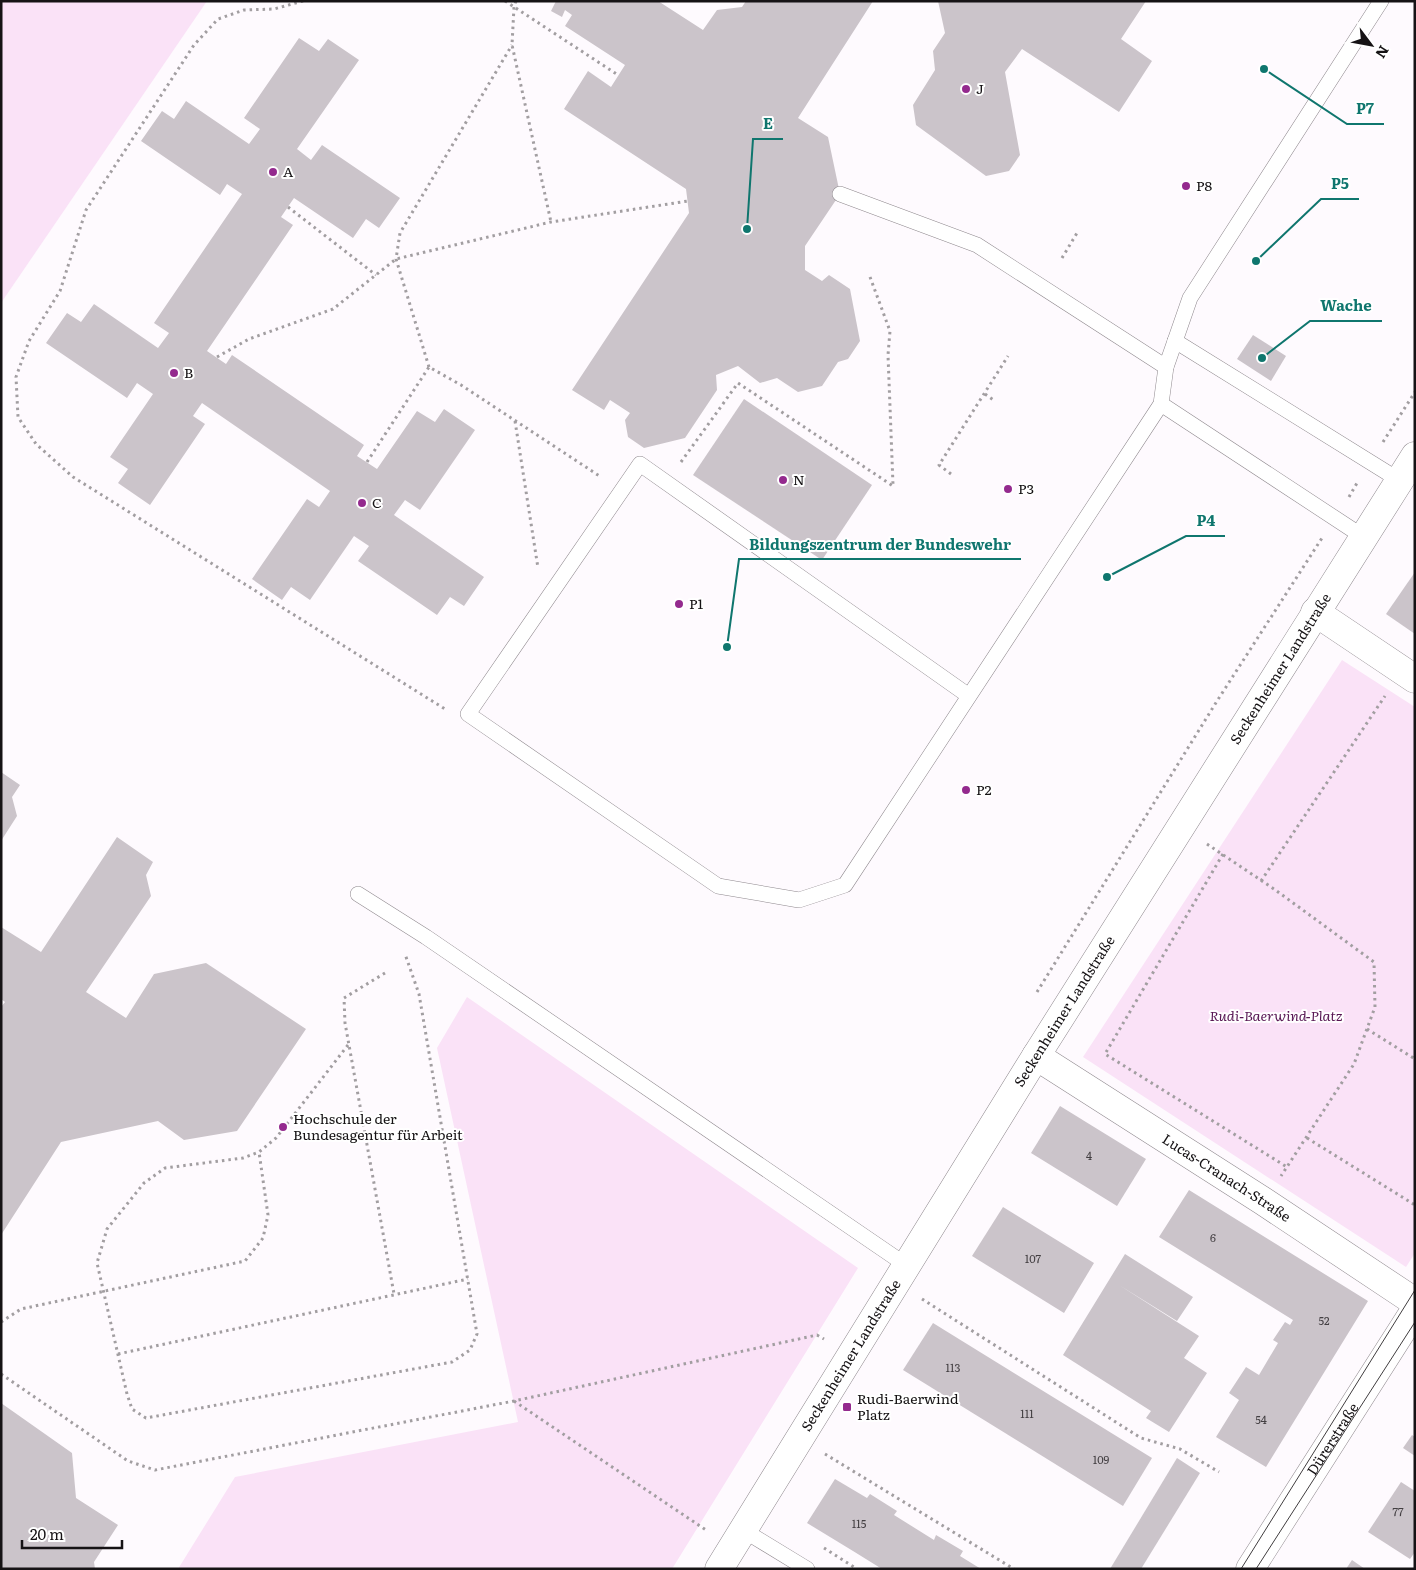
<svg xmlns="http://www.w3.org/2000/svg" width="1416" height="1570" font-family="Literata,serif">
	<rect width="100%" height="100%" fill="#fefafe"/>
	<g fill="#fae2f7">
		<polygon points="1,1 207,1 1,303"/>
		<polygon points="1342,660 1415,707 1415,1253 1406,1267 1083,1057"/>
		<polygon points="467,997 858,1268 672,1569 178,1569 235,1477 518,1422 437,1048"/>
	</g>
	<g fill="#cbc4ca">
		<polygon points="556,1 658,1 703,30 717,10 742,7 746,1 873,1 798,118 828,137 840,194 805,246 805,270 822,281 829,275 850,289 860,341 848,359 838,362 822,386 798,392 777,378 760,383 738,366 716,375 717,390 685,438 644,448 628,437 625,420 630,413 610,400 604,410 572,390 689,213 686,189 564,109 588,71 611,87 625,65 565,26 572,15 565,10 562,17 551,11"/>
		<polygon points="938,1 1146,1 1121,39 1152,61 1119,112 1022,49 1005,72 1020,155 1009,171 986,176 916,125 913,105 935,70 933,51 945,33"/>
		<polygon points="299,38 319,51 328,39 359,60 297,149 311,160 322,145 400,198 379,228 366,219 353,238 294,198 281,217 293,225 207,351 226,364 232,355 364,445 357,456 377,469 417,411 435,422 444,409 475,430 420,510 405,500 394,515 484,577 464,606 450,597 437,615 358,561 369,546 354,536 310,600 291,587 282,600 252,579 307,499 319,507 330,491 202,403 193,416 205,424 150,505 118,483 128,469 110,457 153,394 137,383 127,398 46,343 67,313 81,322 94,304 158,348 169,333 154,323 242,194 227,184 220,195 141,141 162,111 174,119 186,101 249,144 260,129 244,118"/>
		<polygon points="1253,335 1286,356 1271,381 1237,359"/>
		<polygon points="744,399 872,485 822,560 693,475"/>
		<polygon points="1415,572 1415,634 1386,614"/>
		<polygon points="1,772 20,785 12,797 17,816 1,841"/>
		<polygon points="117,837 153,862 146,875 151,896 86,992 126,1018 154,974 206,963 306,1029 237,1131 184,1140 158,1121 61,1142 1,1235 1,1007 5,1002 1,999 1,927 41,952"/>
		<polygon points="1060,1106 1146,1159 1117,1206 1031,1153"/>
		<polygon points="1189,1190 1368,1301 1266,1467 1216,1437 1239,1400 1229,1393 1246,1367 1259,1375 1278,1343 1273,1340 1285,1322 1290,1325 1293,1320 1159,1237"/>
		<polygon points="1003,1207 1094,1263 1064,1313 972,1256"/>
		<polygon points="1125,1254 1193,1297 1177,1321 1119,1285 1199,1336 1184,1358 1207,1373 1169,1432 1146,1418 1151,1411 1063,1355"/>
		<polygon points="933,1323 1152,1458 1123,1506 903,1370"/>
		<polygon points="1,1403 72,1453 76,1498 118,1525 94,1562 95,1569 1,1569"/>
		<polygon points="1412,1435 1415,1437 1415,1456 1403,1448"/>
		<polygon points="1177,1458 1200,1473 1141,1569 1110,1569"/>
		<polygon points="835,1479 867,1498 870,1494 897,1511 894,1515 934,1540 936,1535 963,1551 960,1556 981,1569 882,1569 853,1551 807,1523"/>
		<polygon points="1401,1482 1415,1491 1415,1552 1410,1559 1368,1532"/>
		<polygon points="1352,1560 1365,1569 1346,1569"/>
	</g>
	<g fill="none" stroke-linecap="round" stroke-linejoin="round">
		<defs>
			<g id="lane">
				<polyline points="840,194 977,245 1166,367"/>
				<polyline points="1175,341 1399,480"/>
				<polyline points="1161,404 1362,536"/>
				<polyline points="969,696 640,464 468,714 718,886 799,900 845,885 1161,404 1166,367 1190,298 1381,1"/>
				<polyline points="358,894 426,937 906,1265"/>
				<polyline points="743,1530 807,1569"/>
			</g>
			<g id="street">
				<polyline points="1315,612 1415,679"/>
				<path id="s1" d="M1036,1056L1263,1201L1415,1302"/>
				<path id="s2" d="M1250,1569L1415,1310"/>
			</g>
			<g id="secondary">
				<path id="s3" d="M719,1569L1036,1056L1415,456"/>
			</g>
		</defs>
		<use href="#lane" stroke="#8f898e" stroke-width="16"/>
		<use href="#street" stroke="#8f898e" stroke-width="29"/>
		<use href="#secondary" stroke="#8f898e" stroke-width="29"/>
		<g stroke="#a29ea1" stroke-width="3" stroke-dasharray="2.5 4" stroke-linecap="butt">
			<polyline points="303,1 274,9 244,10 218,19 194,45 86,210 60,291 29,341 16,377 18,417 36,444 73,477 445,709"/>
			<polyline points="505,1 618,75"/>
			<polyline points="516,1 514,7 512,45 551,222"/>
			<polyline points="288,207 376,275"/>
			<polyline points="1062,258 1077,233"/>
			<polyline points="870,277 890,331 888,355 893,485"/>
			<polyline points="217,357 249,339 333,309 396,259 551,222 688,201"/>
			<polyline points="429,367 396,259 400,233 512,45"/>
			<polyline points="985,394 995,401"/>
			<polyline points="515,421 538,568"/>
			<polyline points="1383,442 1415,392"/>
			<polyline points="367,462 429,367 461,385 601,477"/>
			<polyline points="681,462 738,383 893,486"/>
			<polyline points="951,474 939,465 1008,356"/>
			<polyline points="1349,497 1357,483"/>
			<polyline points="1207,844 1274,889 1374,962 1375,1007 1354,1064 1281,1176"/>
			<polyline points="1223,854 1105,1054 1287,1167"/>
			<polyline points="1261,881 1385,696"/>
			<polyline points="385,973 344,998 345,1023 394,1294"/>
			<polyline points="1037,992 1217,701 1322,538"/>
			<polyline points="1367,1029 1415,1059"/>
			<polyline points="348,1045 276,1138 259,1152 243,1158 165,1168 144,1183 107,1229 97,1263 127,1394 132,1409 146,1418 452,1362 470,1350 477,1334 419,994 405,954"/>
			<polyline points="1307,1138 1415,1205"/>
			<polyline points="922,1299 1141,1438 1180,1449 1219,1472"/>
			<polyline points="1,1322 21,1309 245,1261 263,1238 268,1215 259,1152"/>
			<polyline points="118,1354 468,1279"/>
			<polyline points="1,1374 128,1461 155,1470 514,1401 817,1335 824,1339"/>
			<polyline points="514,1401 706,1530"/>
			<polyline points="825,1454 1014,1569"/>
			<polyline points="824,1548 857,1569"/>
		</g>
		<use href="#lane" stroke="#fff" stroke-width="15"/>
		<use href="#street" stroke="#fff" stroke-width="28"/>
		<use href="#secondary" stroke="#fff" stroke-width="28"/>
		<g stroke="#403d3f" stroke-width="1">
			<polyline points="1241,1569 1415,1290"/>
			<polyline points="1256,1569 1415,1322"/>
		</g>
	</g>
	<g fill="#942a8e" stroke="#fff" stroke-width="2">
		<circle cx="966" cy="89" r="5"/>
		<circle cx="273" cy="172" r="5"/>
		<circle cx="1186" cy="186" r="5"/>
		<circle cx="174" cy="373" r="5"/>
		<circle cx="783" cy="480" r="5"/>
		<circle cx="1008" cy="489" r="5"/>
		<circle cx="362" cy="503" r="5"/>
		<circle cx="679" cy="604" r="5"/>
		<circle cx="966" cy="790" r="5"/>
		<circle cx="283" cy="1127" r="5"/>
		<rect x="842" y="1402" width="10" height="10" rx="2.5"/>
	</g>
	<g text-anchor="middle" stroke-width="4" stroke-linejoin="round" paint-order="stroke">
		<g font-size="11" fill="#433f42">
			<text x="1089" y="1160">4</text>
			<text x="1213" y="1242">6</text>
			<text x="1033" y="1263">107</text>
			<text x="1324" y="1325">52</text>
			<text x="953" y="1372">113</text>
			<text x="1027" y="1418">111</text>
			<text x="1261" y="1424">54</text>
			<text x="1101" y="1464">109</text>
			<text x="1398" y="1516">77</text>
			<text x="859" y="1528">115</text>
		</g>
		<g font-size="14" fill="#161315" stroke="#fff" text-anchor="start">
			<text x="976" y="94">J</text>
			<text x="283" y="177">A</text>
			<text x="1196" y="191">P8</text>
			<text x="184" y="378">B</text>
			<text x="793" y="485">N</text>
			<text x="1018" y="494">P3</text>
			<text x="372" y="508">C</text>
			<text x="689" y="609">P1</text>
			<text x="976" y="795">P2</text>
			<text x="293" y="1124">Hochschule der<tspan x="293" dy="16">Bundesagentur für Arbeit</tspan></text>
			<text x="857" y="1404">Rudi-Baerwind<tspan x="857" dy="16">Platz</tspan></text>
		</g>
		<g font-size="14" fill="#161315" stroke="#fff">
			<text dy="5" stroke="none"><textPath href="#s3" startOffset="1061">Seckenheimer Landstraße</textPath></text>
			<text dy="5" stroke="none"><textPath href="#s3" startOffset="656">Seckenheimer Landstraße</textPath></text>
			<text dy="5" stroke="none"><textPath href="#s1" startOffset="226">Lucas-Cranach-Straße</textPath></text>
			<text dy="5" stroke="none"><textPath href="#s3" startOffset="251">Seckenheimer Landstraße</textPath></text>
			<text dy="5" stroke="none"><textPath href="#s2" startOffset="154">Dürerstraße</textPath></text>
		</g>
		<g font-size="14" font-style="italic" fill="#571653" stroke="#fff">
			<text x="1276" y="1021">Rudi-Baerwind-Platz</text>
		</g>
	</g>
	<path fill="none" stroke="#0f766e" stroke-width="2" d="M1264 69L1347 124H1384M747 229L753 139H783M1256 261L1321 199H1359M1262 358L1310 321H1382M1107 577L1186 536H1225M727 647L739 559H1021"/>
	<g fill="#0f766e" stroke="#fff" stroke-width="2">
		<circle cx="1264" cy="69" r="5"/>
		<circle cx="747" cy="229" r="5"/>
		<circle cx="1256" cy="261" r="5"/>
		<circle cx="1262" cy="358" r="5"/>
		<circle cx="1107" cy="577" r="5"/>
		<circle cx="727" cy="647" r="5"/>
	</g>
	<g font-size="15" text-anchor="middle" font-weight="bold" fill="#0f766e" stroke="#fff" stroke-width="4" stroke-linejoin="round" paint-order="stroke">
		<text x="1365" y="114">P7</text>
		<text x="768" y="129">E</text>
		<text x="1340" y="189">P5</text>
		<text x="1346" y="311">Wache</text>
		<text x="1206" y="526">P4</text>
		<text x="880" y="550">Bildungszentrum der Bundeswehr</text>
	</g>
	<rect width="1416" height="1570" fill="none" stroke="#161315" stroke-width="5"/>
	<g transform="translate(1371 45) rotate(122)" stroke="#ffffff" stroke-width="4" paint-order="stroke">
	<path d="M0-4L9 19L0 12L-9 19Z" fill="#161315"/>
	<text y="-8" font-size="14" font-weight="bold" text-anchor="middle" fill="#161315">N</text>
	</g>
	<path d="M22 1540v8h100v-8" fill="none" stroke="#161315" stroke-width="2.5"/>
	<text x="30" y="1540" font-size="15" fill="#161315" stroke="#ffffff" stroke-width="4" paint-order="stroke">20 m</text>
</svg>
